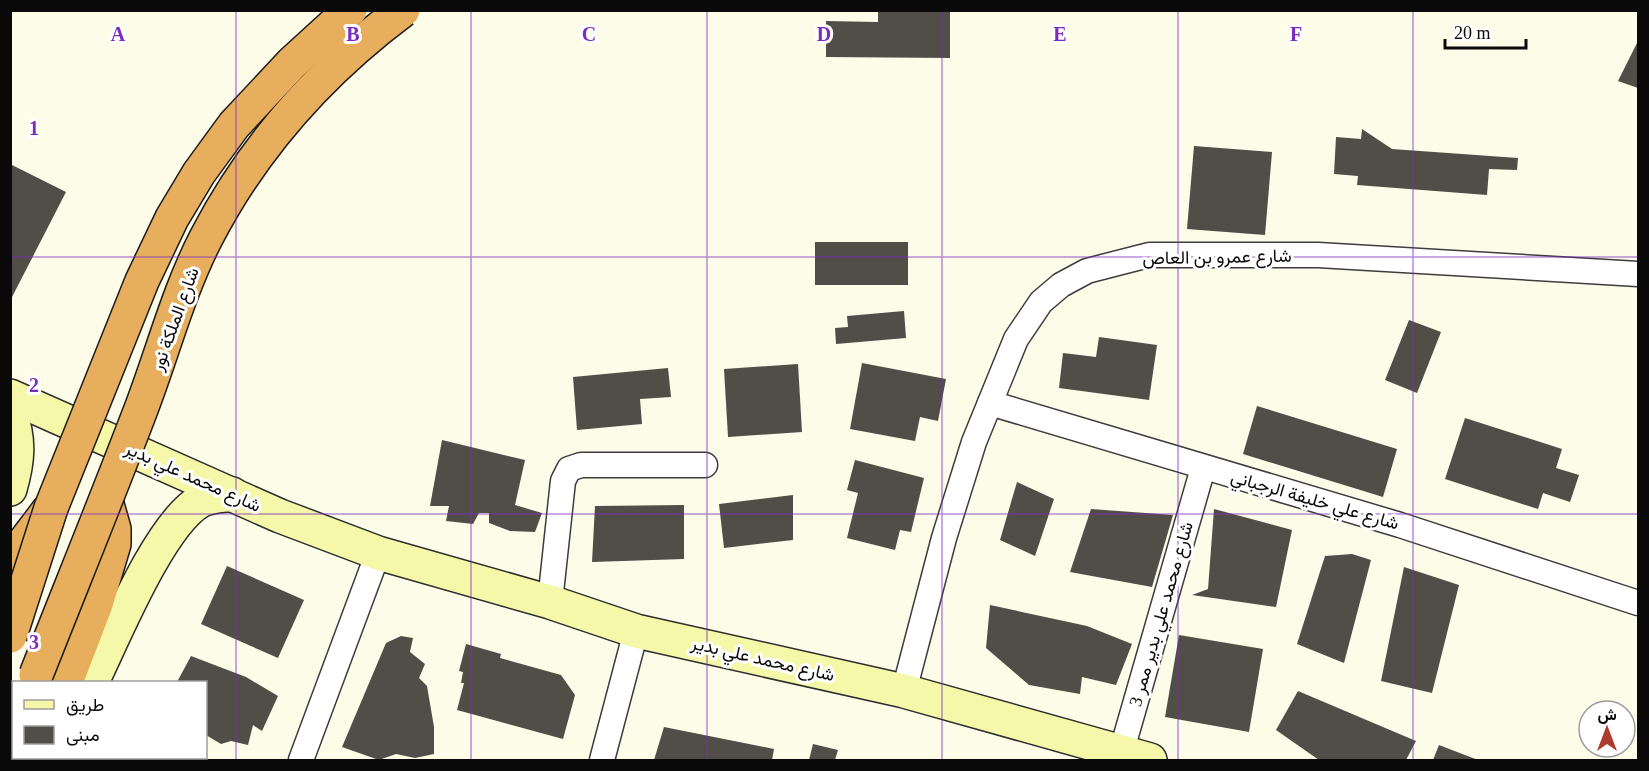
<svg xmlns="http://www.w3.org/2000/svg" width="1649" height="771" font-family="'Times New Roman',Vazirmatn,serif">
	<rect width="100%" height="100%" fill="#fdfce9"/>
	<g fill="#514d47">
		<polygon points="878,10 950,10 950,58 826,57 826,21 878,22"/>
		<polygon points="1638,41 1638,88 1618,81"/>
		<polygon points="1362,129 1392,149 1518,158 1517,170 1489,169 1487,195 1357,185 1358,176 1334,174 1336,137 1361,139"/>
		<polygon points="1194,146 1272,152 1265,235 1187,229"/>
		<polygon points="10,164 66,192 10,301"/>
		<rect x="815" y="242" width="93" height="43"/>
		<polygon points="904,311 906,338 836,344 835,328 848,327 847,316"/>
		<polygon points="1409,320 1441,332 1417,393 1385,380"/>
		<polygon points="1099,337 1157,345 1149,400 1059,388 1063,353 1096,357"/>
		<polygon points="862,363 946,379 938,421 920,417 915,441 850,429"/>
		<polygon points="798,364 802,432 728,437 724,369"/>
		<polygon points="668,368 671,397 640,399 642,424 577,430 573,377"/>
		<polygon points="1257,406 1397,449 1383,497 1243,454"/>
		<polygon points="1465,418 1562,449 1556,468 1579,475 1570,502 1543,493 1538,509 1445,479"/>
		<polygon points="442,440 525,460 515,505 542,513 535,532 510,531 489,523 489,513 479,513 473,524 446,521 449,506 430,506"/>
		<polygon points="855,460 924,478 911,532 900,530 895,550 847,538 858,493 847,490"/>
		<polygon points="1017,482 1054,499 1035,556 1000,540"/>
		<polygon points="793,495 793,540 724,548 719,504"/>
		<polygon points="684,505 684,559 592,562 595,506"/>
		<polygon points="1091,509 1173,515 1152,587 1070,572"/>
		<polygon points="1214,509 1292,530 1276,607 1192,595 1208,589"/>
		<polygon points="1352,554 1371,560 1344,663 1297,644 1325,556"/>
		<polygon points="227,566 304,600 278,658 201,624"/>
		<polygon points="1404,567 1459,585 1432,693 1381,681"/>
		<polygon points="990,605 1087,626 1132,644 1116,685 1082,677 1080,694 1029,685 986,648"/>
		<polygon points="1179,635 1263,649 1249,732 1165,717"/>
		<polygon points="401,636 413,638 410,652 425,664 419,678 427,686 434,727 434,754 415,758 396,754 379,760 342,747 386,643"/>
		<polygon points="466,644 501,654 500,658 561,675 575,695 563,739 457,710 464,683 461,683 463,672 459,671"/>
		<polygon points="191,656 246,677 278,696 262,731 253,725 248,745 231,741 221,744 206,735 206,682 177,682"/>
		<polygon points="1298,691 1416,741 1406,760 1319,760 1276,730"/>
		<polygon points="664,727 774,749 772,760 654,760"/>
		<polygon points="813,744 838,750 835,760 809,760"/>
		<polygon points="1439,745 1478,760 1433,760"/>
	</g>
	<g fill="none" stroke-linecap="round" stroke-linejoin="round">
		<defs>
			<g id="street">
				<polyline points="990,403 1400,525 1638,603"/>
				<polyline points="550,602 563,481 569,469 581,465 705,465"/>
				<polyline points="904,691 944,538 974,442 1016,339 1041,302 1061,285 1087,271 1149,255 1318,255 1638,274"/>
				<polyline points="301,760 378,553"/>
				<polyline points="602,760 636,631"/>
				<polyline points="1119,760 1203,468"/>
			</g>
			<g id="secondary">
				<polyline points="10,396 280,516 378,553 550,602 636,631 904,691 1150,760"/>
				<path d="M10,413C20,440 18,461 10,489"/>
				<path d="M92,682C114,637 159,525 200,501C209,496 222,496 232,494"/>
				<polyline points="53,760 55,758"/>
			</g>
			<g id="highway">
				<polyline points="10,568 26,540 48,511"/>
				<polyline points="66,682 96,604 114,544 114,529 106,501"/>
				<polyline points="10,736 14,729"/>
				<polyline points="36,760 37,758"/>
			</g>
		</defs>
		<use href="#street" stroke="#3d3d3d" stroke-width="27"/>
		<use href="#secondary" stroke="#2c2c2c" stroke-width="36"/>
		<use href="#highway" stroke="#1b1b1b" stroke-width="36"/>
		<use href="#street" stroke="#fff" stroke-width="24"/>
		<use href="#secondary" stroke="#f5f7a9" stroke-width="33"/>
		<use href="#highway" stroke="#e7af5d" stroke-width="33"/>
		<defs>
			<g id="highway-bridge">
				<polyline points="10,636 51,508 142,281 172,218 199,173 234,125 292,63 350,10"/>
				<path d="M36,675C70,589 105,503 138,417C161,359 177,294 206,238C253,147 320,72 403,10"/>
			</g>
		</defs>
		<use href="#highway-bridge" stroke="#1b1b1b" stroke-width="36" stroke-linecap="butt"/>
		<use href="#highway-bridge" stroke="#e7af5d" stroke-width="33"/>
	</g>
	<path fill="none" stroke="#7b2cbf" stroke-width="1.5" stroke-opacity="0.55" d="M236,10V760M471,10V760M707,10V760M942,10V760M1178,10V760M1413,10V760M10,257H1638M10,514H1638"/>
	<g text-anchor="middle" stroke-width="6" stroke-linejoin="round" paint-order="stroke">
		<g font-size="18" fill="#0a0a0a" stroke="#fff">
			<text transform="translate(1217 257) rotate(-1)" y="6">شارع عمرو بن العاص</text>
			<text transform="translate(175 319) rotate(-70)" y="6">شارع الملكة نور</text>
			<text transform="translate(193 477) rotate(24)" y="6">شارع محمد علي بدير</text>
			<text transform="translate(1315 500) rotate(16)" y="6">شارع علي خليفة الرجباني</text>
			<text transform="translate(1161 614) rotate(-74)" y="6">شارع محمد علي بدير ممر 3</text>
			<text transform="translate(763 659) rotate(13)" y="6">شارع محمد علي بدير</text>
		</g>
	</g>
	<g font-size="20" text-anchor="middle" font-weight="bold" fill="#7b2cbf" stroke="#fff" stroke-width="6" stroke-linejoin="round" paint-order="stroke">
		<text x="118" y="41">A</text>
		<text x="353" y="41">B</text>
		<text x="589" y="41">C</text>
		<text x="824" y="41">D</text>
		<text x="1060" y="41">E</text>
		<text x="1296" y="41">F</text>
		<text x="34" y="135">1</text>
		<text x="34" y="392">2</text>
		<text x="34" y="649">3</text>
	</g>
	<rect width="1649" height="771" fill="none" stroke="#0a0a0a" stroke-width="24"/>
	<rect x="12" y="681" width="195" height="78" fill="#ffffff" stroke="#9d9d9d" stroke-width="1.5"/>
	<rect x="24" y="700" width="30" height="9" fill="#f5f7a9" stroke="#9d9d9d" stroke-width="1.5"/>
	<text x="66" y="711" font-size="18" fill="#0a0a0a">طريق</text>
	<rect x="24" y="726" width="30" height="18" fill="#514d47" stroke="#9d9d9d" stroke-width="1.5"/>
	<text x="66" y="741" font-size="18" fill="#0a0a0a">مبنى</text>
	<g transform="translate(1607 729)"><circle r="28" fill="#ffffff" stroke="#9d9d9d" stroke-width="1.5"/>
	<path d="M0-4.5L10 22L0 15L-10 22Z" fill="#ac3b30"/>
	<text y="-9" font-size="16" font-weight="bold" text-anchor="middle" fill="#0a0a0a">ش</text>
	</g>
	<path d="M1445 39v9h81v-9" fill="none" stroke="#0a0a0a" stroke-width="3"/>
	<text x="1454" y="39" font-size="18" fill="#0a0a0a" stroke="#ffffff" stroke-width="4.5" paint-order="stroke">20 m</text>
</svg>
